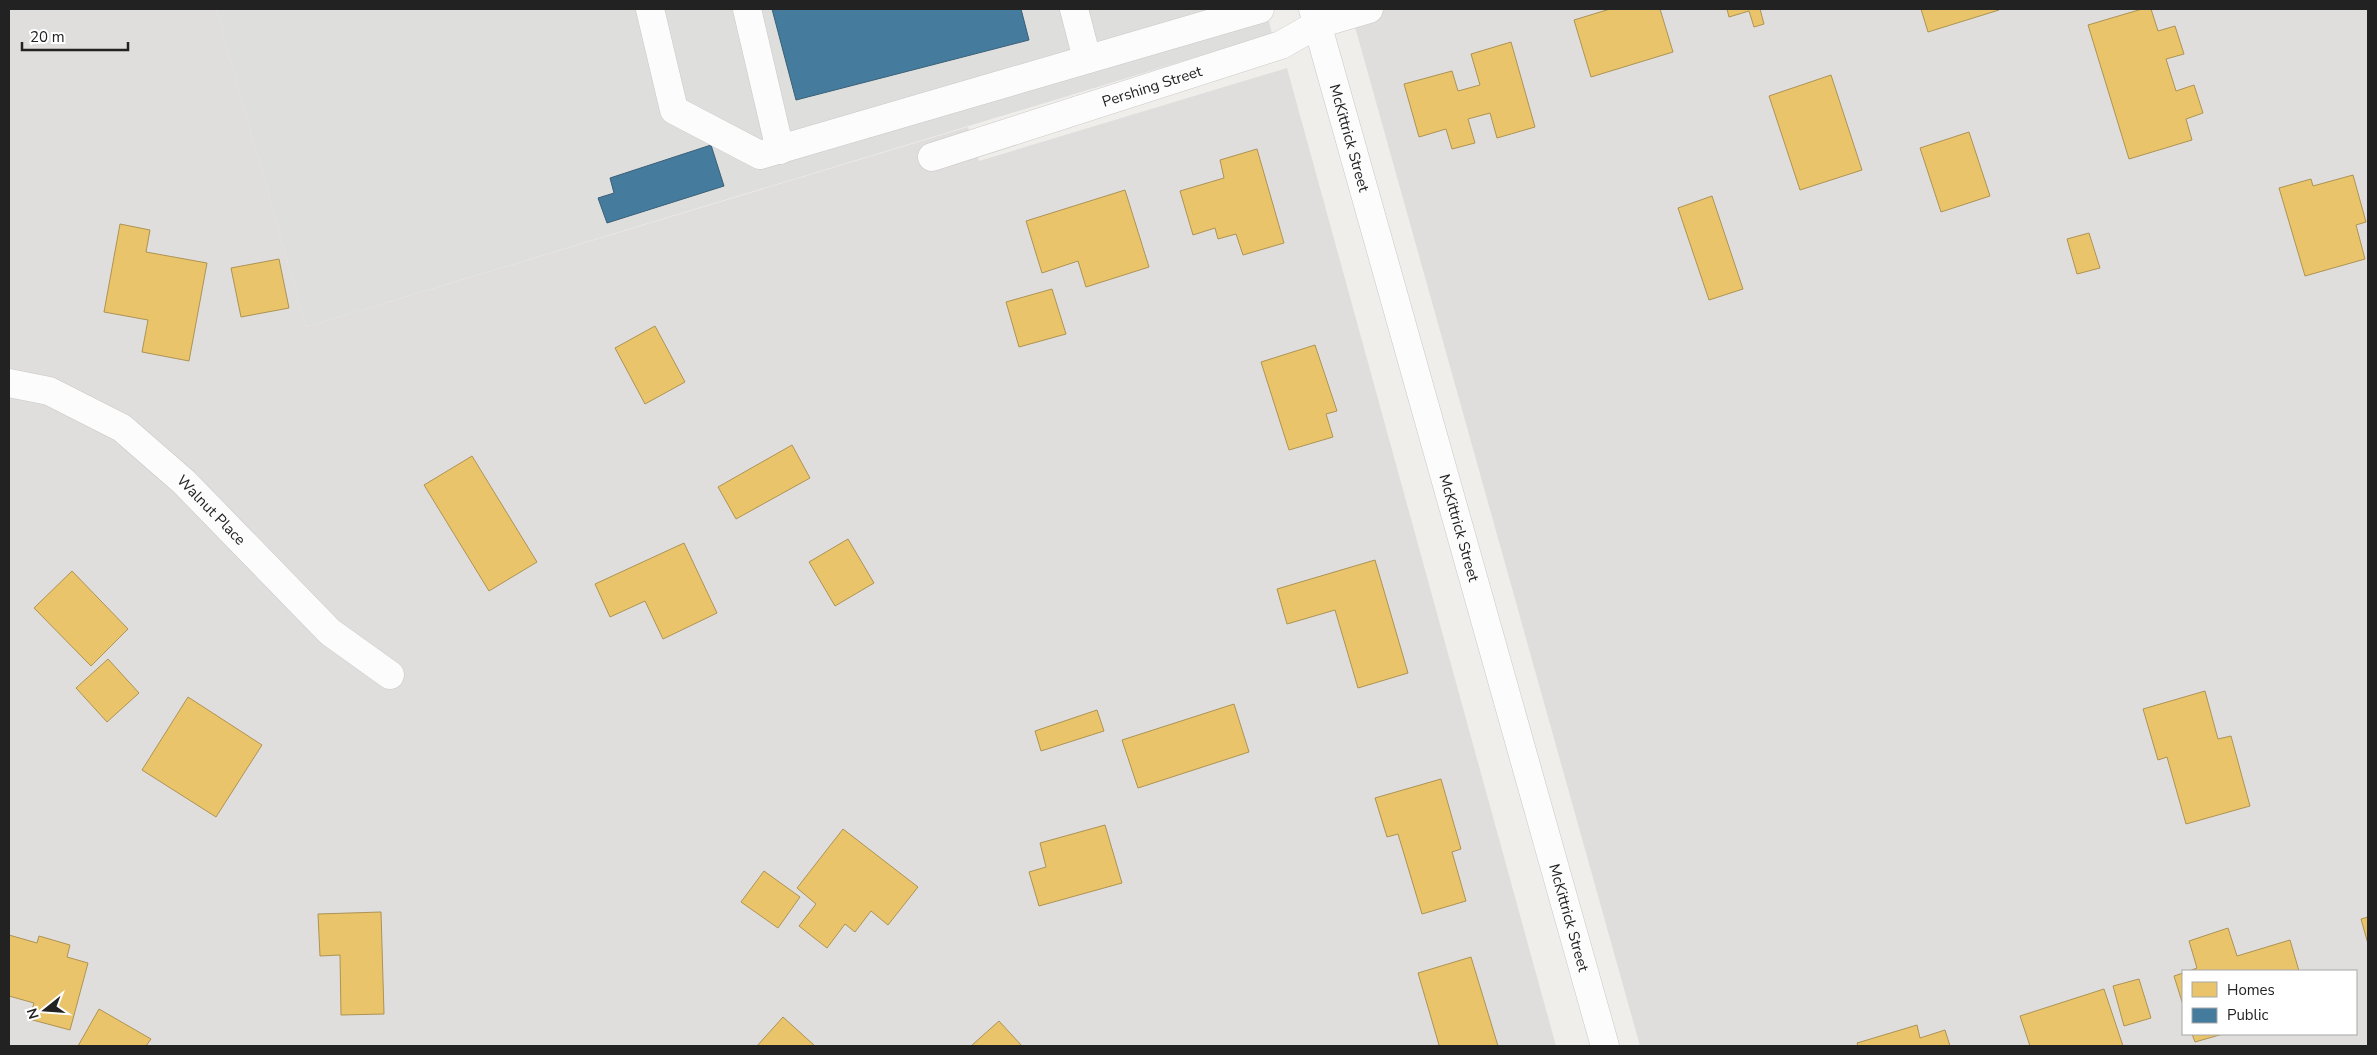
<svg xmlns="http://www.w3.org/2000/svg" width="2377" height="1055" font-family="'Nunito Sans',sans-serif">
	<rect width="100%" height="100%" fill="#f0eeeb"/>
	<g fill="#dfdedc" fill-rule="evenodd">
		<polygon points="9,9 216,9 306,327 968,127 979,161 1287,68 1556,1046 9,1046"/>
		<path d="M1350,9H2368V1046H1640ZM2183,971H2356V1034H2183Z"/>
	</g>
	<polygon fill="#dededc" points="216,9 1266,9 1272,34 306,327"/>
	<g fill="#e9c46a" stroke="#ad9354">
		<polygon points="1610,9 1660,9 1673,52 1591,77 1574,20"/>
		<polygon points="1727,9 1760,9 1764,24 1754,27 1749,11 1729,17"/>
		<polygon points="1921,9 1999,9 1999,10 1928,32"/>
		<polygon points="2142,9 2151,9 2158,31 2175,26 2184,54 2166,59 2176,91 2194,85 2203,113 2186,119 2192,140 2129,159 2088,25"/>
		<polygon points="1511,42 1535,127 1497,138 1490,113 1468,119 1475,143 1452,149 1446,129 1419,137 1404,84 1452,71 1458,91 1480,85 1471,54"/>
		<polygon points="1831,75 1862,170 1800,190 1769,96"/>
		<polygon points="1969,132 1990,196 1941,212 1920,148"/>
		<polygon points="1257,149 1284,243 1243,255 1236,234 1218,239 1215,228 1193,235 1180,191 1224,178 1220,160"/>
		<polygon points="2353,175 2366,222 2356,225 2365,259 2305,276 2279,188 2311,179 2313,186"/>
		<polygon points="1125,190 1149,267 1086,287 1078,261 1042,273 1026,221"/>
		<polygon points="1712,196 1743,289 1709,300 1678,208"/>
		<polygon points="120,224 150,230 146,252 207,263 189,361 142,352 148,320 104,312"/>
		<polygon points="2089,233 2100,268 2077,274 2067,239"/>
		<polygon points="279,259 289,308 241,317 231,268"/>
		<polygon points="1052,289 1066,334 1019,347 1006,302"/>
		<polygon points="655,326 685,382 645,404 615,348"/>
		<polygon points="1315,345 1337,411 1326,414 1333,437 1289,450 1261,362"/>
		<polygon points="792,445 810,478 736,519 718,487"/>
		<polygon points="472,456 537,562 489,591 424,485"/>
		<polygon points="848,539 874,583 835,606 809,562"/>
		<polygon points="684,543 717,613 663,639 645,601 610,617 595,584"/>
		<polygon points="1375,560 1408,673 1358,688 1335,610 1287,624 1277,589"/>
		<polygon points="72,571 128,629 91,666 34,608"/>
		<polygon points="108,659 139,693 107,722 76,688"/>
		<polygon points="2205,691 2218,739 2231,736 2250,806 2186,824 2167,757 2158,760 2143,709"/>
		<polygon points="188,697 262,745 216,817 142,770"/>
		<polygon points="1234,704 1249,752 1138,788 1122,740"/>
		<polygon points="1097,710 1104,731 1041,751 1035,731"/>
		<polygon points="1441,779 1461,849 1452,852 1466,901 1422,914 1398,834 1387,837 1375,798"/>
		<polygon points="1105,825 1122,883 1039,906 1029,872 1046,867 1040,843"/>
		<polygon points="843,829 918,887 888,925 871,911 855,932 845,924 827,948 799,926 816,904 797,888"/>
		<polygon points="764,871 800,897 778,928 741,902"/>
		<polygon points="381,912 384,1014 341,1015 340,955 320,956 318,914"/>
		<polygon points="2368,917 2368,944 2361,919"/>
		<polygon points="2228,928 2237,956 2290,940 2299,971 2189,971 2197,968 2189,941"/>
		<polygon points="9,935 37,943 39,936 70,945 67,957 88,963 70,1030 29,1019 34,1003 9,996"/>
		<polygon points="1471,957 1498,1046 1436,1046 1439,1045 1418,973"/>
		<polygon points="2183,973 2183,1005 2174,976"/>
		<polygon points="2139,979 2151,1018 2124,1026 2113,986"/>
		<polygon points="2104,989 2123,1046 2030,1046 2020,1016"/>
		<polygon points="99,1009 151,1039 146,1046 78,1046"/>
		<polygon points="783,1017 815,1046 757,1046"/>
		<polygon points="999,1021 1022,1046 971,1046"/>
		<polygon points="1917,1025 1920,1038 1945,1030 1950,1046 1858,1046 1857,1043"/>
		<polygon points="2192,1034 2223,1034 2195,1042"/>
	</g>
	<g fill="#457b9d" stroke="#3a6078">
		<polygon points="772,9 1021,9 1029,40 796,100"/>
		<polygon points="711,145 724,186 607,223 598,198 614,193 610,178"/>
	</g>
	<g fill="none" stroke-linecap="round" stroke-linejoin="round">
		<defs>
			<g id="minor">
				<polyline points="650,9 674,110 760,155 1260,9"/>
				<polyline points="747,9 780,150"/>
				<polyline points="1074,9 1087,59"/>
				<path id="s1" d="M1313,9L1605,1046"/>
				<path id="s2" d="M932,157L1281,45L1318,24L1369,9"/>
				<path id="s3" d="M9,383L49,391L122,428L184,482L330,632L390,675"/>
			</g>
		</defs>
		<use href="#minor" stroke="#c9c8c7" stroke-width="29"/>
		<use href="#minor" stroke="#fdfcfc" stroke-width="28"/>
	</g>
	<g text-anchor="middle" stroke-width="5" stroke-linejoin="round" paint-order="stroke">
		<g font-size="15" fill="#222" stroke="#fff">
			<text dy="5" stroke="none"><textPath href="#s2" startOffset="231">Pershing Street</textPath></text>
			<text dy="5" stroke="none"><textPath href="#s1" startOffset="134">McKittrick Street</textPath></text>
			<text dy="5" stroke="none"><textPath href="#s3" startOffset="244">Walnut Place</textPath></text>
			<text dy="5" stroke="none"><textPath href="#s1" startOffset="539">McKittrick Street</textPath></text>
			<text dy="5" stroke="none"><textPath href="#s1" startOffset="944">McKittrick Street</textPath></text>
		</g>
	</g>
	<rect width="2377" height="1055" fill="none" stroke="#222222" stroke-width="20"/>
	<rect x="2182" y="970" width="175" height="65" fill="#ffffff" stroke="#a7a7a7"/>
	<rect x="2192" y="982" width="25" height="15" fill="#e9c46a" stroke="#a7a7a7"/>
	<text x="2227" y="995" font-size="15" fill="#222222">Homes</text>
	<rect x="2192" y="1008" width="25" height="15" fill="#457b9d" stroke="#a7a7a7"/>
	<text x="2227" y="1020" font-size="15" fill="#222222">Public</text>
	<g transform="translate(45 1010) rotate(253)" stroke="#ffffff" stroke-width="4" paint-order="stroke">
	<path d="M0-4L9 19L0 12L-9 19Z" fill="#222222"/>
	<text y="-8" font-size="14" font-weight="bold" text-anchor="middle" fill="#222222">N</text>
	</g>
	<path d="M22 42v8h106v-8" fill="none" stroke="#222222" stroke-width="2.5"/>
	<text x="30" y="42" font-size="15" fill="#222222" stroke="#ffffff" stroke-width="4" paint-order="stroke">20 m</text>
</svg>
